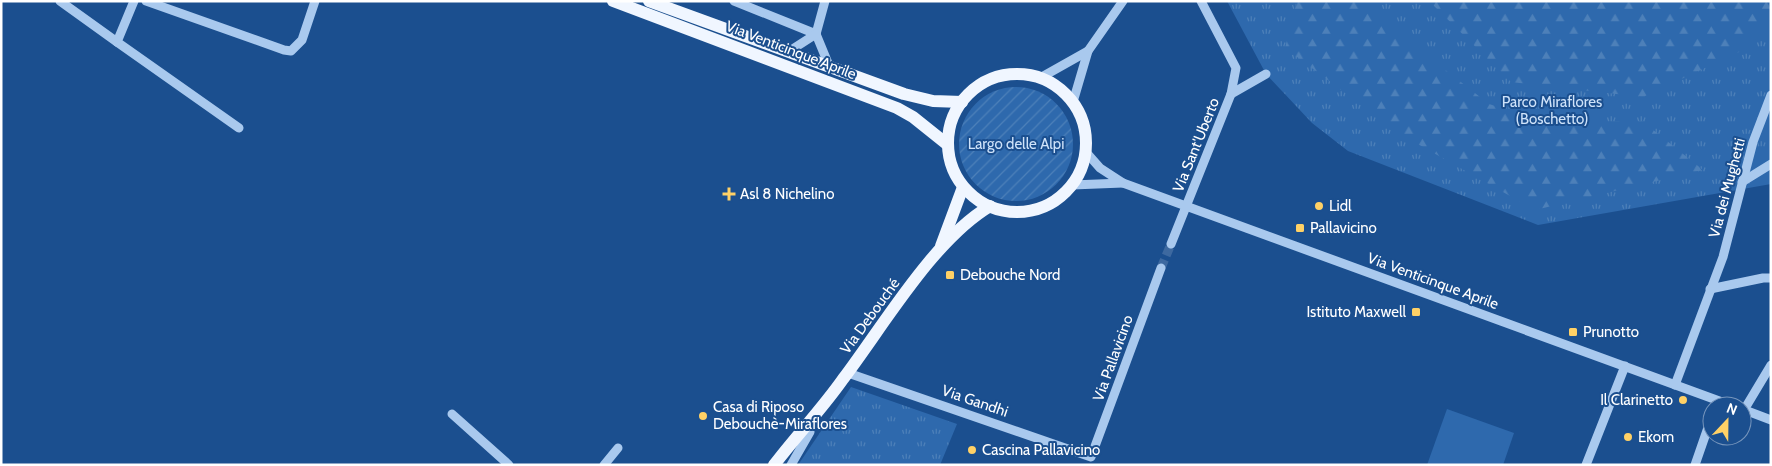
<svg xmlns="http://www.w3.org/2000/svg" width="1772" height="466" font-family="Cabin,sans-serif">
	<defs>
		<pattern id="grass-tufts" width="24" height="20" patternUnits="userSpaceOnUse" patternTransform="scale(1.25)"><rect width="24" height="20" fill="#2e69ad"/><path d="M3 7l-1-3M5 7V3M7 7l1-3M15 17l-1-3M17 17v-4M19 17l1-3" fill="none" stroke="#4d80b9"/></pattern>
		<pattern id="forest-firs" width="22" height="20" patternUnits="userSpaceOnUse" patternTransform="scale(1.25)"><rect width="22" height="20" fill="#2e69ad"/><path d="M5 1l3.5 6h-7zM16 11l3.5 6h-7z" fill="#4d80b9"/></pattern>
		<pattern id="garden-furrows" width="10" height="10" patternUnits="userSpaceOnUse" patternTransform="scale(1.25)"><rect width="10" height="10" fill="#2e69ad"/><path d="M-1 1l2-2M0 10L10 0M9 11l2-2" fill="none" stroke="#4d80b9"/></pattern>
	</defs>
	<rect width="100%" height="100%" fill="#1b4f8f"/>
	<g fill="url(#grass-tufts)">
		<polygon points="1227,1 1771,1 1771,184 1538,225 1348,151 1312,123 1266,74"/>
		<polygon points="851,387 957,424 940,465 798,465"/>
	</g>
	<g fill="url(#forest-firs)">
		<polygon points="1297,1 1357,1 1489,104 1549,123 1642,121 1703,170 1535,210 1400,134 1285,48"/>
		<polygon points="1429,1 1771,1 1771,16 1739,52 1643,97 1511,82"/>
	</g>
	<circle fill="url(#garden-furrows)" cx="1016" cy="144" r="57"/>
	<polygon fill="#2e69ad" points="1447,409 1514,433 1503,465 1427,465"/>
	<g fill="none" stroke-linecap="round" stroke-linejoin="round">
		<polyline stroke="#3d69a0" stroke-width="9" stroke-dasharray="9 4.5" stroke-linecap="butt" points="1161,268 1171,244"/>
		<g stroke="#a9c9ee" stroke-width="9">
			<polyline points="60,1 117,42"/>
			<polyline points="134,1 117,42 239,128"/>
			<polyline points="146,1 284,50 291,51 302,40 315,1"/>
			<polyline points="734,1 816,34"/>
			<polyline points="816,34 830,68"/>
			<polyline points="816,34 825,1"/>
			<polyline points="788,52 816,34"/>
			<polyline points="1040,78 1088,51"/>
			<polyline points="1231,94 1266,74"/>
			<polyline points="1073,102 1088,51 1123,1"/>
			<polyline points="1085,151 1100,168 1123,183 1733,406"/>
			<polyline points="1742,182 1771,164"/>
			<polyline points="1072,185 1123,183"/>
			<polyline points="1171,244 1231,94 1236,68 1201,1"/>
			<polyline points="1710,289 1763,278 1771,278"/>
			<polyline points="848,373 1091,457 1161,268"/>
			<polyline points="1675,385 1723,257 1753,142 1771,95"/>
			<polyline points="1742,409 1771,420"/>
			<polyline points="1744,410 1771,365"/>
			<polyline points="452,414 509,465"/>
			<polyline points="604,465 618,448"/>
			<polyline points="791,465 810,432"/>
			<polyline points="1586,465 1625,366"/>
			<polyline points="1695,465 1712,416"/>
		</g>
		<g stroke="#f0f6ff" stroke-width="12">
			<polyline points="613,1 897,108 913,117 948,145"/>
			<polyline points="649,1 904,94 933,101 962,102"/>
			<circle cx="1017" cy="143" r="69"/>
			<polyline points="941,246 963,187"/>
			<path d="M774,465C796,436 822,409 843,379C884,325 933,240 990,206"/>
		</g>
	</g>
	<g fill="#ffd166" stroke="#1b4f8f" stroke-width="2">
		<path d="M726.5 186.5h5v5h5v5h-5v5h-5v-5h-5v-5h5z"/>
		<circle cx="1319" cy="206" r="5"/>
		<rect x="1295" y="223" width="10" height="10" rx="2.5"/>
		<rect x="945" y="270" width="10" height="10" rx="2.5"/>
		<rect x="1411" y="307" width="10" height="10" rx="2.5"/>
		<rect x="1568" y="327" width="10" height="10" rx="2.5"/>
		<circle cx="1683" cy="400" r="5"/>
		<circle cx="703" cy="416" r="5"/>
		<circle cx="1628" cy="437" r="5"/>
		<circle cx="972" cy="450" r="5"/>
	</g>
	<g text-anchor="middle" stroke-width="4" stroke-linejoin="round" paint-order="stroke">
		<g font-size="15" fill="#fff" stroke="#1b4f8f">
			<text transform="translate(791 50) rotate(21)" y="5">Via Venticinque Aprile</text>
			<text transform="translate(1196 145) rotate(-68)" y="5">Via Sant'Uberto</text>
			<text transform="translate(1727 188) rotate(-75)" y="5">Via dei Mughetti</text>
			<text transform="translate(1433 281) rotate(20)" y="5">Via Venticinque Aprile</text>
			<text transform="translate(870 316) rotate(-54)" y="5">Via Debouché</text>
			<text transform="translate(1113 358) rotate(-70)" y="5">Via Pallavicino</text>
			<text transform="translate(975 401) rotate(19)" y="5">Via Gandhi</text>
		</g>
		<g font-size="15" fill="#cfe3fa" stroke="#1b4f8f">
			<text x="1552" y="107">Parco Miraflores<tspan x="1552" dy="17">(Boschetto)</tspan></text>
			<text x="1016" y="149">Largo delle Alpi</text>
		</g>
		<g font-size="15" fill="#fff" stroke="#1b4f8f" text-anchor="start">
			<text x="740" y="199">Asl 8 Nichelino</text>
			<text x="1329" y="211">Lidl</text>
			<text x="1310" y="233">Pallavicino</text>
			<text x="960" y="280">Debouche Nord</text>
			<text x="1406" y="317" text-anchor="end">Istituto Maxwell</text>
			<text x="1583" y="337">Prunotto</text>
			<text x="1673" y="405" text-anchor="end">Il Clarinetto</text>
			<text x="713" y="412">Casa di Riposo<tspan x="713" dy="17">Debouchè-Miraflores</tspan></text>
			<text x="1638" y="442">Ekom</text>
			<text x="982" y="455">Cascina Pallavicino</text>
		</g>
	</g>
	<rect width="1772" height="466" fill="none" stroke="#ffffff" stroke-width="5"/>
	<g transform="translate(1727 421) rotate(22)"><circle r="24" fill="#1b4f8f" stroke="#7695bc"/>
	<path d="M0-4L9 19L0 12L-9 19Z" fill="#ffd166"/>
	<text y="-8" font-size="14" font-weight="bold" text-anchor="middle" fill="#ffffff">N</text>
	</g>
</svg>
